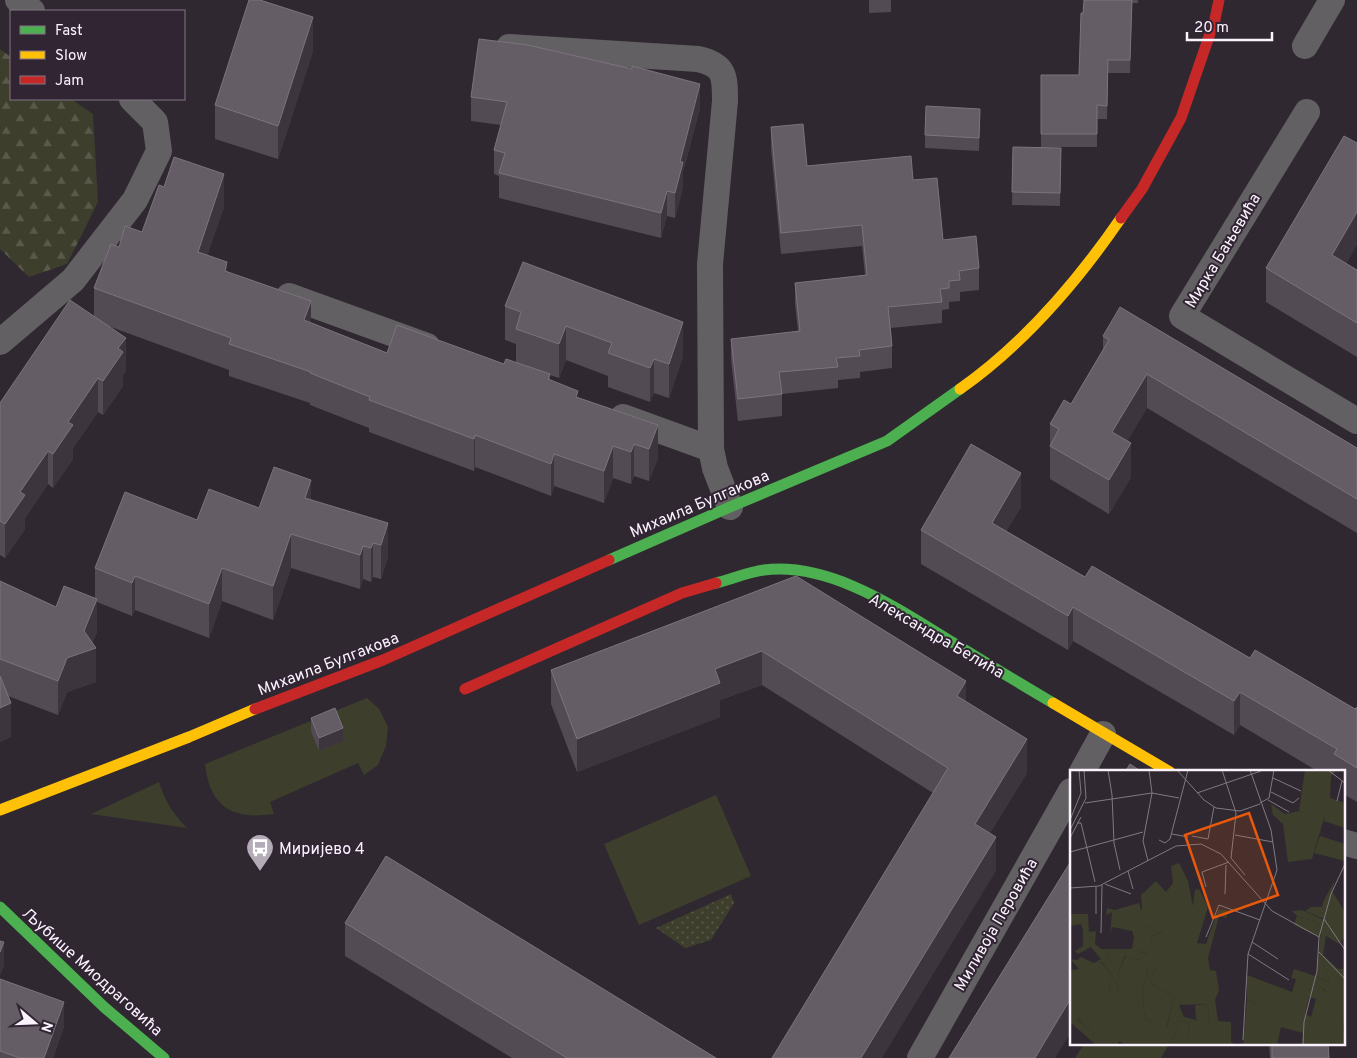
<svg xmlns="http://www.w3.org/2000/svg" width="1357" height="1058" font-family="Overpass,sans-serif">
	<defs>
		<pattern id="forest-firs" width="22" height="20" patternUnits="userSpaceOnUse" patternTransform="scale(1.25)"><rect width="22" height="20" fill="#3d3e2c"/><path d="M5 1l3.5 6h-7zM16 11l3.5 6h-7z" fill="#5a5a4c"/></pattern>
		<pattern id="park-dots" width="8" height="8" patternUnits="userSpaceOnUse" patternTransform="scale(1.25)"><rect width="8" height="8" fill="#3d3e2c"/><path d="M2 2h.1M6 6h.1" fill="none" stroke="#5a5a4c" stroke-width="1.8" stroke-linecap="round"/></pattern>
	</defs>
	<rect width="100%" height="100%" fill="#2f2830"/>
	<g fill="#3d3e2c">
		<path d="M367,698L379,709L388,727L386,746L378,765L364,775L358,763L270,802L274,814C233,820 210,808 205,764Z"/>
		<path d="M159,782C165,801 173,814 187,828L91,814Z"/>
		<polygon points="716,795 751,876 639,925 604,844"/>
		<polygon points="1084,1044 1169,1044 1161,1058 1075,1058"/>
	</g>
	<polygon fill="url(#forest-firs)" points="0,49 11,57 11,99 71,99 93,114 98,202 67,264 29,277 0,249"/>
	<polygon fill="url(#park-dots)" points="731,894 734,903 711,940 685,948 656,928"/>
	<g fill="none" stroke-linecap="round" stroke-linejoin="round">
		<g stroke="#636063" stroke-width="26">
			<polyline points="18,0 32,11"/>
			<polyline points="1305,46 1332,0"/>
			<path d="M509,47L698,59C725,65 725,76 725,101L710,264L711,449L715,468L730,507"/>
			<polyline points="1307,112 1182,316 1357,421"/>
			<polyline points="289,296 427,346"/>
			<polyline points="0,342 73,280 135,200 159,151 155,122 132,99"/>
			<polyline points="623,417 711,449"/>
			<polyline points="1082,772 1103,734"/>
			<polyline points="1343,842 1357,846"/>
			<polyline points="920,1058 1071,791"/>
		</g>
		<g stroke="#4caf50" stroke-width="11">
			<polyline points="609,560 730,507 887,441 960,389"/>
			<path d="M716,583C732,579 748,572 764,570C831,562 898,609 952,642C986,663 1019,683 1053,703"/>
			<polyline points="0,907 104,1007 164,1058"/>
		</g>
		<g stroke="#ffc107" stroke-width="11">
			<path d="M960,389C1024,344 1077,282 1121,218"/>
			<polyline points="1053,703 1170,772"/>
			<polyline points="0,810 189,737 255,709"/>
		</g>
		<g stroke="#c62828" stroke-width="11">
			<polyline points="1121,218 1142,189 1181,118 1215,19 1219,0"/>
			<polyline points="465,689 682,593 716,583"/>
			<polyline points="255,709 383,660 609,560"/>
		</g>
	</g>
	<g fill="#534b54">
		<polygon points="869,0 891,0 891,12 869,13"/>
		<polygon points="1084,0 1138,0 1138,3 1132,3 1130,73 1108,73 1107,119 1097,119 1097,147 1041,147 1041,75 1079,75"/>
		<polygon points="313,51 278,159 215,139 215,105"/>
		<polygon points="471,97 700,108 683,172 683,187 675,218 667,216 661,238 499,198 499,176 494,174 494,150 501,125 471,121"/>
		<polygon points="980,122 979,151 925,148 925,135"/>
		<polygon points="771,127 807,166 913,180 943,240 979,268 979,290 960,292 960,301 949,302 949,309 942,310 942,323 891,328 892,346 892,368 860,372 860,378 838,380 838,388 782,394 782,416 738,421 731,360 731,339 798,331 795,304 795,283 865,275 862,246 781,254 771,149"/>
		<polygon points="1013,147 1061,148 1060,206 1012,205"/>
		<polygon points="224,207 207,255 227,272 311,323 387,353 504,364 516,362 516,344 505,340 505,306 683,356 669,398 654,393 650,402 608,387 608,376 566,360 559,378 550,375 550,380 578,398 658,425 658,458 649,481 634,476 631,484 613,478 604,503 554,486 551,496 475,467 474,471 369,432 369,428 310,405 310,403 229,376 229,370 108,326 126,371 123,375 123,386 103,415 98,412 73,448 73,459 53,488 48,484 25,518 25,529 5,558 0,555 0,403 94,316 94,288 119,247 142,232"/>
		<polygon points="1347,264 1357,270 1357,357 1266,302 1266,268"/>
		<polygon points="1103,336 1357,448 1357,533 1147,408 1127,441 1131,477 1109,514 1050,479 1050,424 1071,404 1103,349"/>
		<polygon points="311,500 388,523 388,557 381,579 373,577 371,582 363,579 360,589 291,568 273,620 222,601 209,638 135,610 132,616 97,602 97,632 92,643 96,682 67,692 58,715 8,696 11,737 0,742 0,581 56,607 95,598 95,568 197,520 259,508"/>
		<polygon points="1021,507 1006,531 1085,577 1355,709 1357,707 1357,802 1343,794 1343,772 1319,772 1240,725 1234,735 1073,641 1068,650 921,564 921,530"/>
		<polygon points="796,576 966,702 1027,773 990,833 996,871 933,793 762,685 720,700 720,717 577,772 551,704 551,670"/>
		<polygon points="311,718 343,741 319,751 311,731"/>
		<polygon points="345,923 716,1058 512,1058 345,956"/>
		<polygon points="0,979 64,1026 53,1058 0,1058"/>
		<polygon points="1269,1044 1328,1044 1329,1058 1270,1058"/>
	</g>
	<g fill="#3d353e">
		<polygon points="313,17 313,51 278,159 278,126"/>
		<polygon points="700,84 700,108 683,172 683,187 675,218 675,193 680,162"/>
		<polygon points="980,109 980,122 979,151 979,138"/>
		<polygon points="224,174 224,207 198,284 198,252"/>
		<polygon points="667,191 667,216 661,238 661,213"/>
		<polygon points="1357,212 1357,245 1332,289 1332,255"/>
		<polygon points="227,262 227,295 225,271"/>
		<polygon points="311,301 311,333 304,320"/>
		<polygon points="683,322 683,356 669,398 669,364"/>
		<polygon points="566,326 566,360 559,378 559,344"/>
		<polygon points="126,338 126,371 123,375 123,386 103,415 103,381 118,348"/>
		<polygon points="654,359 654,393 650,402 650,368"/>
		<polygon points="1147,374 1147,408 1112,466 1112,432"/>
		<polygon points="98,378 98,412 73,448 73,459 53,488 53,454 68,422"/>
		<polygon points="658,425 658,458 649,481 649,449"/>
		<polygon points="475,435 475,467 474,471 474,439"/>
		<polygon points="1131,443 1131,477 1109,514 1109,480"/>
		<polygon points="634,444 634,476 631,484 631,452"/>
		<polygon points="613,446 613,478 604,503 604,471"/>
		<polygon points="48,451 48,484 25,518 25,529 5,558 5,524 20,492"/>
		<polygon points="554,454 554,486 551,496 551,464"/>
		<polygon points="1021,473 1021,507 992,556 992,523"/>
		<polygon points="311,480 311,514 305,498"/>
		<polygon points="388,523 388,557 381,579 381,545"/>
		<polygon points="291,534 291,568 273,620 273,586"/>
		<polygon points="373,543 373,577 371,582 371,548"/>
		<polygon points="363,546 363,579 360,589 360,555"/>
		<polygon points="222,568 222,601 209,638 209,604"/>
		<polygon points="135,576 135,610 132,616 132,583"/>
		<polygon points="97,599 97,632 90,650 96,648 96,682 67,692 58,715 58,681 67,658 84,631"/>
		<polygon points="1073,607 1073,641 1068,650 1068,616"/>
		<polygon points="762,651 762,685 720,700 720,717 577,772 577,739 715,669"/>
		<polygon points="966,681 966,715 957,696"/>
		<polygon points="1240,692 1240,725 1234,735 1234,701"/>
		<polygon points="11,703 11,737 0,742 0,708"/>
		<polygon points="343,728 343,741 319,751 319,738"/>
		<polygon points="1027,739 1027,773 975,858 975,824"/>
		<polygon points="996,837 996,871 882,1058 861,1058"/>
		<polygon points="4,942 4,966 0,976 0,952"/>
		<polygon points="1071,998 1071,1032 1055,1058 1035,1058"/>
		<polygon points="64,1002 64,1026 53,1058 44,1058"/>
	</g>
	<g fill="#655d66" stroke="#7c747d">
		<polygon points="249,0 260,0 313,17 278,126 215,105"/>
		<polygon points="1084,0 1132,0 1130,60 1108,60 1107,106 1097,105 1097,134 1041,134 1041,75 1079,75 1081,13 1083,13"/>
		<polygon points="479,39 528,45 632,69 632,66 700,84 680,162 683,162 675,193 667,191 661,213 499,173 505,153 494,150 507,102 471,97"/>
		<polygon points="926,106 980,109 979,138 925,135"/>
		<polygon points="803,124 807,166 911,156 913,180 937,178 943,240 976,236 979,268 959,271 960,280 949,281 949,288 940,289 942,302 888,307 892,346 859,350 860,356 836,358 838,367 779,372 782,394 738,399 731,339 800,331 795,283 867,275 862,225 781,233 771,127"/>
		<polygon points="1344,136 1357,143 1357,212 1332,255 1357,270 1357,323 1266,268"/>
		<polygon points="1013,147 1061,148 1060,193 1012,192"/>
		<polygon points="174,157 224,174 198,252 227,262 225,271 311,301 304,320 387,353 397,325 504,364 506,359 550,374 548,379 578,391 576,397 658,425 649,449 634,444 631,452 613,446 604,471 554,454 551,464 475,435 474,439 369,400 370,397 310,373 311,372 229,344 231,338 94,288 111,244 119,247 125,226 142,232 159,185 164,187"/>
		<polygon points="523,262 683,322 669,364 654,359 650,368 608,353 612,343 566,326 559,344 516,329 521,312 505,306"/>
		<polygon points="70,300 126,338 118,348 123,352 103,381 98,378 68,422 73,425 53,454 48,451 20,492 25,495 5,524 0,521 0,403"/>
		<polygon points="1120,307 1357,448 1357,499 1147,374 1112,432 1131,443 1109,480 1050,446 1059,429 1050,424 1064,400 1071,404 1109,340 1103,336"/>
		<polygon points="971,444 1021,473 992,523 1085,577 1092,566 1250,658 1255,650 1355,709 1357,707 1357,768 1334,754 1337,749 1240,692 1234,701 1073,607 1068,616 921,530"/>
		<polygon points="274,467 311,480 305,498 388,523 381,545 373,543 371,548 363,546 360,555 291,534 273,586 222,568 209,604 135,576 132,583 95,568 125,492 197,520 209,489 259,508"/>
		<polygon points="796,576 966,681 957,696 1027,739 975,824 996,837 861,1058 772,1058 948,768 762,651 715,669 720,683 577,739 551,670"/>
		<polygon points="0,581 56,607 64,586 97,599 84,631 96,648 67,658 58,681 0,659"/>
		<polygon points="0,676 11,703 0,708"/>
		<polygon points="335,708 343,728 319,738 311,718"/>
		<polygon points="1130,764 1142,772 1125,772"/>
		<polygon points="386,856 716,1058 567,1058 345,923"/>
		<polygon points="1071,861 1071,998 1035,1058 949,1058"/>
		<polygon points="0,941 4,942 0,952"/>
		<polygon points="0,979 64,1002 44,1058 20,1058 0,1051"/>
		<polygon points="1272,1044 1328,1044 1329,1058 1272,1058"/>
	</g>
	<defs>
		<symbol id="bus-pin" viewBox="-11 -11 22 30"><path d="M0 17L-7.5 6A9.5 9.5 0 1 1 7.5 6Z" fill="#b3abb5" stroke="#312534"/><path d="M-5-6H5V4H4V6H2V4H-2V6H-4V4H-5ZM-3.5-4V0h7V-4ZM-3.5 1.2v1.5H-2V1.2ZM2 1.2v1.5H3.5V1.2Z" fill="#fff"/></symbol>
	</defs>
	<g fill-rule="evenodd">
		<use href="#bus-pin" x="244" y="832" width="32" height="43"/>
	</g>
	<g text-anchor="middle" stroke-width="4" stroke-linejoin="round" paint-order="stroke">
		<g font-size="16" fill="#faf2fc" stroke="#312534">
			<text transform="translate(1222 250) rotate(-59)" y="6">Мирка Бањевића</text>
			<text transform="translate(699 503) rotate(-23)" y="6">Михаила Булгакова</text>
			<text transform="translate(937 635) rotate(30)" y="6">Александра Белића</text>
			<text transform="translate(328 663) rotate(-21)" y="6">Михаила Булгакова</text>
			<text transform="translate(995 924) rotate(-60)" y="6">Миливоја Перовића</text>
			<text transform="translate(93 971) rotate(42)" y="6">Љубише Миодраговића</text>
		</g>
		<g font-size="16" fill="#faf2fc" stroke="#312534" text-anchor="start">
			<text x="279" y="854">Миријево 4</text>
		</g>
	</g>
	<g transform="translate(1070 770)">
		<rect width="275" height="275" fill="#2f2830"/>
		<path d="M235,0H267L261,6L260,28L275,33V58L254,51L255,46L229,41ZM250,66L275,74V91L244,83ZM69,133L76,156L93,160L80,168L83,173L76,184L71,181L69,190L55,186L49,200L47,223L39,222L40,210L43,206L30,190L41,194L38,184L29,179H62L64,167L62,161L42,157L40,166L42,142L36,145L37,138L45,140ZM241,137H256L254,149L235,141ZM227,146L247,152L251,159L249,167L224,155ZM253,189L259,212L246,206L252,219L275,232V252L261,272L275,275H232L233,263L211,257L207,275H186L189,259L183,231L177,230V205L222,222L226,209L221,208L224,199L245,206ZM239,227L246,229L241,247L235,244ZM79,195H87L80,213L104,227L96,259L83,250L75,251L72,222ZM137,234L140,253L134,256L126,249L125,235ZM9,243L37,254L31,271L7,248ZM110,250L120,253L115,275L101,272Z" fill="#3d3e2c" fill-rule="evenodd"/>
		<path d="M201,34L215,44L229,41L255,45L242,89L218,92L213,54L203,45ZM109,93L118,111L123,136L125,120L129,119L138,137L127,173L136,174L148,140H159L156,148L149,146L138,188L140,200L146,201L149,220L145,230L148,251L161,252V272L166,275H56L49,271L47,275H26L0,252V200L9,199L0,189L7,190L11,187L24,193L31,189L21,177L8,184L5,181L13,176V160L11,154L0,156V144H18L19,162L26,161L25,174L38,184L41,194L30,191L43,206L40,210L39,221L47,222L49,200L56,186L69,190L70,181L76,184L82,173L80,168L92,161L76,156L68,166L62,161L72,138L71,125L86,111L96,122L103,113L101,96ZM79,195H87L80,213L104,227L97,257L96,229L84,224L83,250L75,251L72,222ZM137,234L140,252L134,256L131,251L114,247L109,235ZM9,244L22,253L36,254L31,270L7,249ZM110,250L120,253L115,274L101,272ZM265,110L262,121L275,142V167L269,174L256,166L253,185L268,199H275V233H269L266,228L243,212L246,206L259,212L253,190L250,200L247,201L251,159L247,152L227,146L222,141L232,140L254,150L256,139L252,137L253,132ZM177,230L183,231L193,251L186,275H173ZM273,251L275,275L261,272L266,258Z" fill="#3d3e2c" fill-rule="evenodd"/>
		<path fill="none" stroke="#807982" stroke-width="1" d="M38,0L42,25L44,73L50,100M107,0L134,30L146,38L170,41L190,34M152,0L166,43L161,88L175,105M258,0L275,13M203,8L231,21M201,22L223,33L229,28M127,23L191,1M198,30L219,42M267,31L272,11M15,33L82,23L109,28M190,33L199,28L204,0M0,50L11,23L9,0M7,53H11L25,112M0,60L16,28L14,0M102,64L118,67M165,65L203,72M122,66L138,69L144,37M0,68L11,47M89,70L95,73L100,69L118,0M0,82L73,62M78,91L73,71L82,23L79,0M58,101L63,119M35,114L61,124M136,117L132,102L159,92M0,118L29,116L106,76L131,74L151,84L202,141L249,167M155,124L156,95M26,144V117M254,149L275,180M31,163L32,115M136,167L149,135L190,150M182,172L208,189M249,182L275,209M178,184L219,210M173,270L178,184L207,100L201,60L180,0M233,275L234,252L247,201L249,167L261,124L275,94"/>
		<path fill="#e8590c" fill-opacity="0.15" stroke="#e8590c" stroke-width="2.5" d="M179,43L208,125L143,148L115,65Z"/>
		<rect width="275" height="275" fill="none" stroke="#faf2fc" stroke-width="2.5"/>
	</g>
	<rect x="10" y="10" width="175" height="90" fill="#312534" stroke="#817784"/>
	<rect x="20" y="26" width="25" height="8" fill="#4caf50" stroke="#817784"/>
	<text x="55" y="35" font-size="15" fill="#faf2fc">Fast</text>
	<rect x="20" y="51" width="25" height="8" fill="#ffc107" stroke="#817784"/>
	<text x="55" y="60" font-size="15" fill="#faf2fc">Slow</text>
	<rect x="20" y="76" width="25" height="8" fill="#c62828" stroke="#817784"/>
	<text x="55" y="85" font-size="15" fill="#faf2fc">Jam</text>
	<g transform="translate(35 1023) rotate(109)" stroke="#312534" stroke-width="4" paint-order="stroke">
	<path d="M0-4L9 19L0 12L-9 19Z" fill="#faf2fc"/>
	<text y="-8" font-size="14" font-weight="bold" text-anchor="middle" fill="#faf2fc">N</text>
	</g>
	<path d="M1187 32v8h85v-8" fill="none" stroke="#faf2fc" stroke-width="2.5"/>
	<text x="1194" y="32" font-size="15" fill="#faf2fc" stroke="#312534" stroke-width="4" paint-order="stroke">20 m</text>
</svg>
